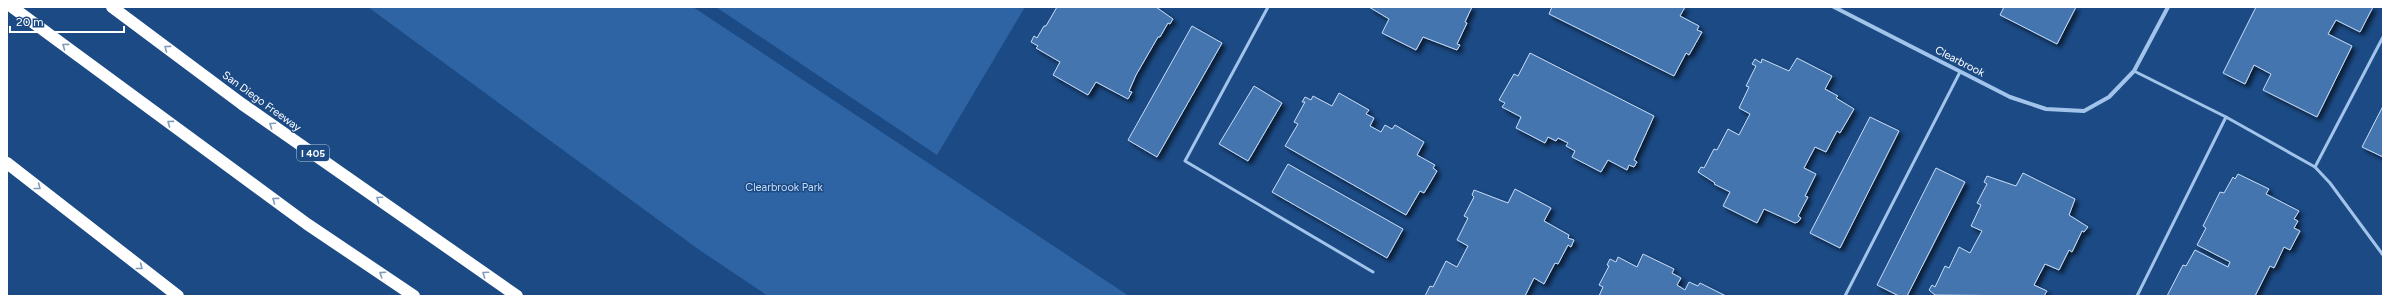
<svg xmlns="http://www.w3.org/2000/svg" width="2390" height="303" font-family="Figtree,sans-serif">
	<defs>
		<filter id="shadow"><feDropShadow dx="3.5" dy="3.5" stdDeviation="2" flood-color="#0009"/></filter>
	</defs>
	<rect width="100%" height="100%" fill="#1b4a85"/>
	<g fill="#2e64a3">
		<polygon points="368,7 693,7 1129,296 768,296 698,249"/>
		<polygon points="716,7 1025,7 937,155"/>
	</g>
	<g fill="#4474ae" stroke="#c7def8" filter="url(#shadow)">
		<polygon points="1057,7 1156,7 1173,19 1170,24 1168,23 1160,37 1158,37 1136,75 1129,91 1132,92 1128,99 1096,82 1088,95 1053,75 1060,62 1036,48 1038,46 1031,42 1034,36 1037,38 1044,26 1046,26"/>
		<polygon points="1369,7 1472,7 1465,22 1467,23 1457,44 1460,45 1457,50 1423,37 1416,50 1382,33 1389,19"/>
		<polygon points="1552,7 1685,7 1680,16 1699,26 1697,30 1702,32 1689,55 1686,53 1674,76 1549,14"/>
		<polygon points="2004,7 2076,7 2057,44 2000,15"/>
		<polygon points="2256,7 2373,7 2360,32 2336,20 2328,34 2352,46 2317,117 2263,90 2271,74 2254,65 2245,84 2223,73"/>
		<polygon points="1192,26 1222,43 1157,157 1128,140"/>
		<polygon points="1530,53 1654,116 1634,160 1637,162 1634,167 1629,165 1627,170 1608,160 1601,172 1572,157 1575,151 1566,146 1568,143 1558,138 1556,141 1548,137 1545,143 1516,128 1521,117 1502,107 1505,103 1499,100 1514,74 1518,76"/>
		<polygon points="1797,58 1832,76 1825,89 1838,96 1836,98 1854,109 1840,133 1837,131 1826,152 1815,147 1804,168 1816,174 1805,196 1808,197 1798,216 1801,218 1798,222 1795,223 1764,209 1757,223 1723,206 1730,192 1714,184 1715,183 1698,172 1701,167 1704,168 1714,149 1717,150 1728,129 1739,135 1750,114 1739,108 1749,87 1746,86 1756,66 1752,64 1755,59 1761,63 1762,59 1789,71"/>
		<polygon points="1254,86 1282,103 1248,161 1219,144"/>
		<polygon points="1339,93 1369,110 1366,114 1374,118 1370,126 1381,132 1385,125 1392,129 1395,125 1424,142 1417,155 1435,165 1433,168 1437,171 1424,193 1420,191 1406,215 1285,146 1298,124 1294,122 1305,102 1302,102 1305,97 1311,100 1313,96 1332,106"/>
		<polygon points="2383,106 2383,157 2362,147"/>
		<polygon points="1870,117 1899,131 1840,248 1810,233"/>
		<polygon points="1288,164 1403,229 1387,258 1272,192"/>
		<polygon points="1936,168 1965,182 1907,296 1899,296 1877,285"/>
		<polygon points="2023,173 2075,199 2069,215 2088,227 2084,232 2082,231 2072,252 2069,250 2059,270 2045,264 2034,285 2047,291 2044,296 1935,295 1929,290 1932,285 1935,287 1945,266 1949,268 1959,247 1970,253 1982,231 1971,226 1981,205 1977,203 1987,184 1984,182 1987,176 2016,186"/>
		<polygon points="2238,174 2269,189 2266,194 2299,211 2294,219 2298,221 2294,228 2300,231 2290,250 2284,247 2274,268 2270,266 2255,296 2167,296 2183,265 2186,266 2195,250 2228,267 2230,262 2197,245 2206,228 2203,226 2220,192 2224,193 2233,177 2235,179"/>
		<polygon points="1515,189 1551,208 1544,221 1569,235 1568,238 1574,240 1571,247 1568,245 1558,264 1555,263 1544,284 1534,278 1525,296 1425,296 1430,286 1433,287 1446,261 1457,267 1468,246 1457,240 1468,218 1464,216 1474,197 1472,195 1474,190 1508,203"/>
		<polygon points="1643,254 1674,269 1672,273 1681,278 1677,285 1685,290 1689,282 1698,286 1700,283 1726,296 1599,296 1603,287 1599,285 1609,266 1607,265 1610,259 1616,262 1618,257 1637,267"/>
	</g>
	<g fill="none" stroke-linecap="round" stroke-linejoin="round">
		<g stroke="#a2c4eb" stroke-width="3">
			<polyline points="1268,7 1185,161 1373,272"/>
			<polyline points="2134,71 2226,117 2315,167 2330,183 2383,255"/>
			<polyline points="2315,167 2383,37"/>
			<polyline points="1845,296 1960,72"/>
			<polyline points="2137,296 2226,117"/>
		</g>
		<polyline stroke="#a2c4eb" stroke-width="4" points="1834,7 2010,97 2046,109 2084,111 2109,97 2134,71 2168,7"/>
		<g stroke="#fff" stroke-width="12">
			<polyline points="12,7 307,224 414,296"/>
			<polyline points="112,7 242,104 517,296"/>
			<polyline points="7,163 178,296"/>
		</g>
	</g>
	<defs><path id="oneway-chevron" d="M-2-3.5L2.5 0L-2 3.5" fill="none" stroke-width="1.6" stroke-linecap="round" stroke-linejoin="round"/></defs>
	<g stroke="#829bbc">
		<use href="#oneway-chevron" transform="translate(65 46) rotate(-144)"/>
		<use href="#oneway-chevron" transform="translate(167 48) rotate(-143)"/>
		<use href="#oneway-chevron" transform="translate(170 123) rotate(-144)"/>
		<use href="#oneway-chevron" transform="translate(272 125) rotate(-145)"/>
		<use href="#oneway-chevron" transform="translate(38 187) rotate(38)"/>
		<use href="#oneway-chevron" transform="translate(379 199) rotate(-145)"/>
		<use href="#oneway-chevron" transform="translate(275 200) rotate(-144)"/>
		<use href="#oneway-chevron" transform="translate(140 267) rotate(38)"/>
		<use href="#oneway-chevron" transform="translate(382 274) rotate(-146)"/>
		<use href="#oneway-chevron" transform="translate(485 274) rotate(-145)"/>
	</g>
	<g text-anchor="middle" stroke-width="3" stroke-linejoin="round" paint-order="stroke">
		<rect fill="#1b4a85" stroke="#bbc9da" stroke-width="1" x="297" y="145" width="32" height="16" rx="3"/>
		<g font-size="10" font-weight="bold" fill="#fff">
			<text x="313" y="157">I 405</text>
		</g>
		<g font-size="11" fill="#fff" stroke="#1b4a85">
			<text transform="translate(1960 61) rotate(27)" y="4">Clearbrook</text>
			<text transform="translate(262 101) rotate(36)" y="4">San Diego Freeway</text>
		</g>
		<g font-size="11" fill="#c7def8" stroke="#1b4a85">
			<text x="784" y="191">Clearbrook Park</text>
		</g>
	</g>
	<rect width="2390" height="303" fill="none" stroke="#ffffff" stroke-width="16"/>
	<path d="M10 26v6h114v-6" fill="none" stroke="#ffffff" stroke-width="2"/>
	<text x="16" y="26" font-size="12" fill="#ffffff" stroke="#1b4a85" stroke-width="3" paint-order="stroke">20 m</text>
</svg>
